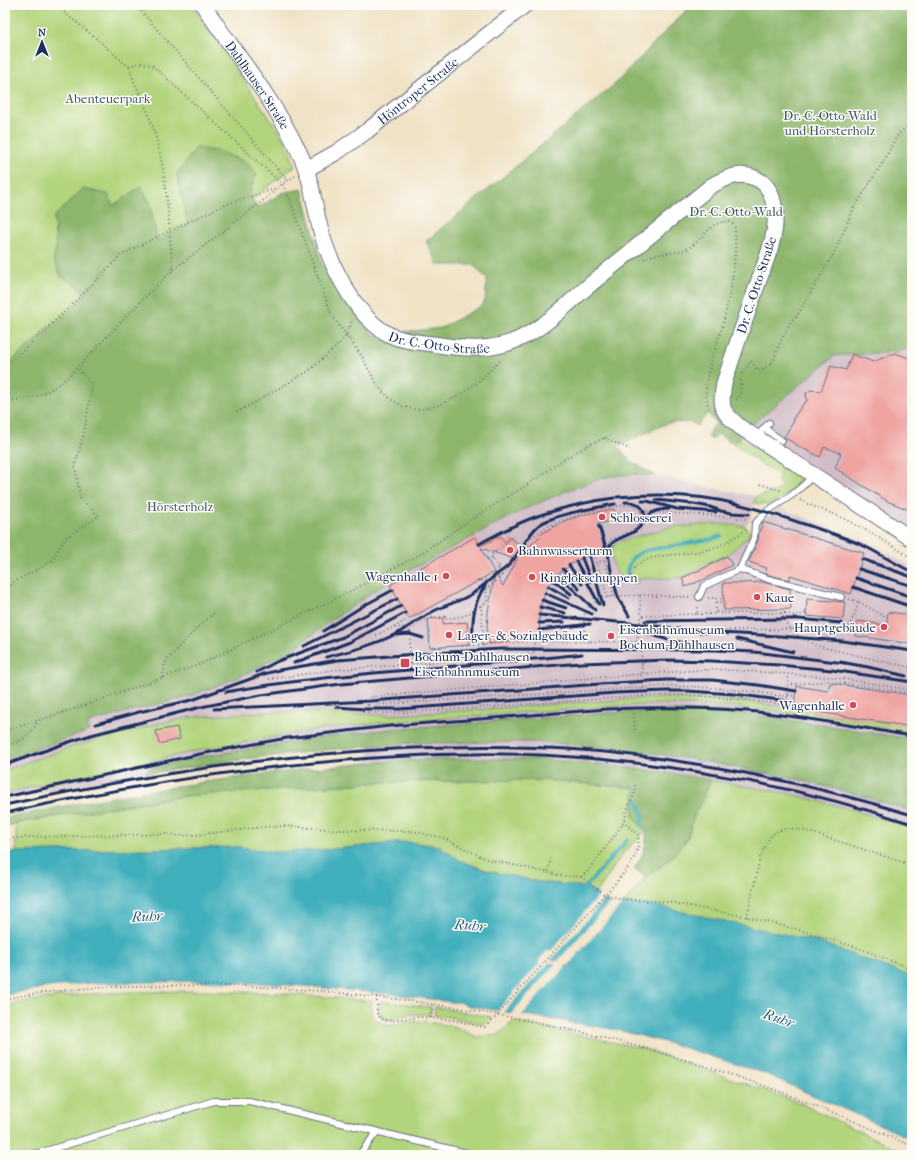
<svg xmlns="http://www.w3.org/2000/svg" width="917" height="1160" font-family="'IM FELL French Canon',serif">
	<rect width="100%" height="100%" fill="#fdfcf7"/>
	<filter id="ink" filterUnits="userSpaceOnUse"><feTurbulence type="fractalNoise" baseFrequency=".025" numOctaves="2"/><feDisplacementMap in="SourceGraphic" scale="8" xChannelSelector="R" yChannelSelector="G"/><feConvolveMatrix kernelMatrix="1 2 1 2 8 2 1 2 1" color-interpolation-filters="sRGB"/></filter>
	<filter id="wash" filterUnits="userSpaceOnUse"><feTurbulence type="fractalNoise" baseFrequency=".012" numOctaves="4" result="noise"/><feDisplacementMap in="SourceGraphic" scale="16" xChannelSelector="R" yChannelSelector="G"/><feGaussianBlur stdDeviation="0.9" result="paint"/><feColorMatrix in="noise" values="0 0 0 0 0 0 0 0 0 0 0 0 0 0 0 0 0 1.4 0 .05"/><feComposite in="paint" operator="in"/></filter>
	<g filter="url(#wash)">
		<rect width="100%" height="100%" fill="#f0e2c5"/>
		<g fill="#d2bdc7">
			<polygon points="912,347 912,533 778,446 753,424 834,356 896,352"/>
			<polygon points="632,474 656,476 756,497 754,503 750,519 745,526 716,524 670,527 617,542 613,544 612,561 622,583 637,583 637,579 680,578 730,553 739,544 747,538 750,532 765,519 781,507 792,513 812,520 869,543 912,567 912,739 776,718 722,711 663,711 607,713 390,729 323,737 205,756 149,769 145,774 49,791 5,801 5,760 36,749 89,731 87,723 138,709 188,697 292,650 329,622 386,583 523,510 571,489 606,477"/>
			<polygon points="540,742 623,749 691,759 800,780 851,793 912,811 912,828 846,808 791,794 689,776 620,767 540,759 413,760 369,763 369,746 410,743"/>
		</g>
		<g fill="#b2d47c" stroke="#66826d">
			<polygon points="5,5 192,5 287,143 295,166 252,199 249,194 257,173 177,174 188,226 157,241 150,203 141,187 112,206 54,217 56,244 54,261 61,276 87,292 78,303 5,367"/>
			<polygon points="739,438 801,476 793,491 769,505 754,503 756,497 779,490 781,486 778,481 780,474 761,464 734,444"/>
			<path d="M716,524L745,526L750,532L747,538L739,544L730,553L680,578L638,579L637,583H622C617,572 604,551 617,542L670,527Z"/>
			<polygon points="660,698 721,700 756,703 912,727 912,733 777,711 720,706 660,704 601,707 389,722 320,729 201,750 5,793 5,770 71,747 160,723 193,717 264,712 311,712 384,715 415,714 600,701"/>
			<polygon points="544,780 635,788 633,816 646,831 624,852 596,894 586,887 539,882 485,870 459,860 439,846 407,842 324,850 276,852 239,847 16,852 16,823 183,796 384,782"/>
			<polygon points="710,780 791,794 846,808 912,828 912,977 819,942 623,904 646,877 671,858 687,839 695,812 703,801"/>
			<path d="M203,991L277,993L372,1001L371,1014L376,1020L382,1024L390,1026L400,1023L421,1021L456,1027L477,1037L498,1035L514,1021L645,1049L798,1102L909,1155H5V1006C70,991 137,992 203,991Z"/>
			<path d="M380,1001L431,1007L430,1015C421,1014 413,1014 405,1015C399,1016 392,1020 386,1019C378,1016 377,1007 380,1001Z"/>
			<polygon points="435,1007 492,1017 488,1021 484,1024 449,1017 434,1015"/>
		</g>
		<g fill="#8db66c" stroke="#547265">
			<polygon points="691,5 912,5 912,347 896,352 834,356 753,424 734,444 718,434 712,440 708,437 710,430 716,424 708,413 697,426 691,422 668,423 617,446 632,462 656,476 632,474 606,477 571,489 523,510 386,583 329,622 292,650 237,678 188,697 138,709 88,723 89,731 36,749 5,760 5,367 78,303 87,293 61,276 54,261 56,244 54,217 83,189 108,194 113,206 141,186 150,203 157,241 188,225 177,174 196,148 217,151 246,162 257,173 249,194 258,208 282,193 302,189 322,265 343,297 374,335 441,328 481,306 485,301 487,279 473,265 438,265 426,241 615,84"/>
			<polygon points="663,711 722,711 776,718 912,739 912,811 851,793 800,780 691,759 623,749 541,742 410,743 336,749 254,758 145,774 148,769 205,756 323,737 390,729 607,713"/>
			<path d="M540,759C597,765 654,769 710,780L703,801L695,812L687,839L671,858L646,877L634,869C643,855 647,848 646,831L637,822L633,816L635,788L544,780L384,782L183,796L16,823L5,829V818C105,797 206,780 307,769C342,766 377,761 412,760C455,758 497,759 540,759Z"/>
		</g>
		<path fill="#40afbc" stroke="#2e6f8d" fill-rule="evenodd" d="M407,842L439,846L459,860L485,870L539,882L586,887L607,901L623,904L652,905L819,942L912,977V1139L801,1090L766,1074L676,1045L618,1030L470,1006L459,1002H451L394,994L278,984L203,981L90,983L48,987L5,995V854L16,852L239,847L276,852L324,850ZM543,958L570,962L571,965L568,966L542,962Z"/>
		<g fill="#f0e2c5">
			<polygon points="600,894 606,898 550,961 543,960 550,961 503,1013 496,1012 539,964 539,960 547,951 551,951"/>
			<polygon points="612,900 624,902 569,964 557,962"/>
			<polygon points="557,962 568,964 521,1016 510,1015"/>
		</g>
		<g fill="none" stroke-linecap="round" stroke-linejoin="round">
			<g stroke="#40afbc" stroke-width="3.5">
				<path d="M626,579C628,565 629,558 643,551L711,539L721,536"/>
				<polyline points="637,801 643,814 641,826"/>
				<polyline points="583,890 627,840"/>
			</g>
		</g>
		<g id="blocks">
			<g fill="#efa4a2">
				<polygon points="895,353 912,359 912,511 887,501 835,468 841,453 824,447 820,457 800,447 784,437 794,421 792,420 803,404 807,401 806,393 811,390 821,391 831,366 846,370 852,354 873,362"/>
				<polygon points="614,509 616,520 597,524 605,552 589,555 576,561 558,574 548,586 540,607 539,623 541,637 489,644 487,628 488,612 495,572 503,586 517,560 481,548 494,572 409,619 390,585 475,537 480,546 501,536 505,544 510,538 526,550 543,533 553,527 567,520 586,514"/>
				<polygon points="763,522 864,553 851,594 790,575 790,580 769,575 765,573 767,568 749,562 758,540 759,533"/>
				<polygon points="727,556 732,565 707,578 685,587 682,578 702,569"/>
				<polygon points="762,582 790,589 791,609 724,610 723,583 741,583 741,584 742,583"/>
				<polygon points="807,599 845,602 843,619 806,616"/>
				<polygon points="888,612 912,615 912,644 856,636 857,621 886,625"/>
				<polygon points="443,618 443,624 467,622 469,645 430,648 428,619"/>
				<polygon points="830,683 912,695 912,727 793,708 797,686 828,691"/>
				<polygon points="177,727 180,739 159,744 156,731"/>
			</g>
		</g>
	</g>
	<g filter="url(#ink)">
		<use href="#blocks" fill-opacity="0" stroke="#666e82" stroke-width="1"/>
		<g fill="none" stroke-linecap="round" stroke-linejoin="round">
			<defs>
				<g id="service">
					<polyline points="764,428 782,441"/>
					<polyline points="756,437 769,423"/>
					<polyline points="740,569 768,579 841,597"/>
					<polyline points="699,597 704,586 740,569 754,538 755,524 766,512 792,495 806,483 812,475"/>
					<polyline points="32,1155 214,1101 249,1101 475,1155"/>
					<polyline points="359,1155 377,1132"/>
				</g>
				<g id="tertiary">
					<path id="s1" d="M203,5C234,52 271,96 296,146C310,172 312,192 318,219C326,257 353,315 388,334C401,341 418,342 433,344C463,349 491,352 519,339C547,326 569,302 592,283C632,250 672,218 711,186C727,177 740,171 757,179C773,186 776,209 775,224C774,242 765,263 759,280C747,314 735,349 724,383C720,408 721,411 740,427L912,539"/>
					<path id="s2" d="M307,169L337,152L367,131L525,5"/>
				</g>
			</defs>
			<use href="#service" stroke="#666e82" stroke-width="8"/>
			<use href="#tertiary" stroke="#666e82" stroke-width="17"/>
			<g stroke="#666e82" stroke-width="2" stroke-dasharray="1 3" stroke-linecap="butt">
				<path d="M55,5L91,34L123,62L129,66C137,63 144,62 153,66L282,184L289,197L331,313C340,328 351,341 361,355C368,367 374,381 383,392C391,400 403,408 415,409C431,411 458,397 470,388C482,379 491,368 502,359"/>
				<polyline points="136,5 288,181"/>
				<path d="M129,66C135,88 148,108 154,131C168,176 168,223 173,270"/>
				<path d="M644,259C658,251 675,255 689,248C701,241 709,224 723,222C729,220 733,223 735,228C737,259 731,289 724,319C718,348 699,379 709,408"/>
				<polyline points="5,367 75,302 121,255 169,231 227,204 277,188"/>
				<polyline points="742,374 751,361 757,370 762,370 771,364 774,360 779,345 791,321 797,316 835,251 854,208 883,162 897,136 912,122"/>
				<path d="M736,400C742,394 741,386 740,378"/>
				<path d="M5,401C33,399 46,395 68,377L150,292L173,270L265,199L282,184L295,176"/>
				<polyline points="237,412 259,400 310,370 339,344 346,336 352,321"/>
				<polyline points="604,438 630,449"/>
				<polyline points="760,484 782,491"/>
				<path d="M800,500C813,508 829,511 842,518C866,529 889,544 912,558"/>
				<polyline points="737,518 748,519"/>
				<polyline points="594,554 608,598"/>
				<polyline points="487,559 493,558"/>
				<polyline points="605,560 614,597"/>
				<path d="M596,563L605,560L607,557V549L610,540C622,535 645,529 641,511"/>
				<polyline points="498,568 491,555 505,544 509,536 524,547"/>
				<path d="M631,576C635,554 672,556 688,553C697,552 707,550 716,547C727,543 736,536 746,530"/>
				<polyline points="478,581 479,582 483,580 489,579"/>
				<polyline points="486,590 502,575 498,568 501,563"/>
				<polyline points="5,591 14,582 51,562 65,538 99,516 80,498 75,465 84,434 92,385 77,368"/>
				<polyline points="640,595 690,597"/>
				<polyline points="708,598 716,598 716,602 721,602 721,598 723,598"/>
				<polyline points="849,599 859,602 849,628 856,629"/>
				<polyline points="859,602 887,618"/>
				<polyline points="716,612 725,613 785,613 785,609"/>
				<polyline points="781,613 790,630 800,637 817,646 912,668"/>
				<path d="M785,613C793,616 798,616 806,613"/>
				<polyline points="697,614 716,614 716,602"/>
				<polyline points="394,627 405,621"/>
				<polyline points="729,630 849,628"/>
				<polyline points="376,635 392,628 411,627"/>
				<path d="M589,642C587,636 584,630 584,624C582,594 620,596 640,595L641,616"/>
				<polyline points="637,642 641,616 697,614 698,605"/>
				<polyline points="462,646 534,641"/>
				<path d="M484,658V645L481,606L487,602C486,587 483,577 502,575L514,562L532,537L550,525L585,512L610,507L627,505L634,506L641,511L732,517"/>
				<path d="M411,664L410,650V630C411,627 413,626 417,624C426,617 434,617 445,617V619L464,616L481,606"/>
				<polyline points="162,678 166,661 200,625 214,613"/>
				<path d="M269,679L334,670L534,654V641L641,642L643,696C691,693 739,698 786,705L788,697"/>
				<polyline points="788,685 829,681 912,693"/>
				<polyline points="788,695 795,696"/>
				<path d="M368,705L668,686C708,687 748,690 788,697V674"/>
				<polyline points="363,712 370,701 370,697 642,674 715,669 831,677 912,690"/>
				<polyline points="363,712 385,713 412,712 643,696"/>
				<polyline points="634,713 635,733"/>
				<polyline points="5,731 86,705 201,664 341,596 419,555 473,518 525,486 566,458 592,443 610,436"/>
				<path d="M5,747C22,740 29,738 38,721"/>
				<polyline points="5,839 29,837 171,834 178,836 194,835 263,827 286,826 342,830 409,831 421,833 443,838 486,859 564,876 581,877 604,894 613,897 633,900 660,901 690,906 747,917 796,929 856,947 912,969"/>
				<polyline points="548,871 551,859"/>
				<polyline points="581,877 587,872 610,842 624,822 627,810 635,793 635,785"/>
				<path d="M620,878C630,866 641,851 638,835L624,822"/>
				<path d="M747,917L760,858C770,831 777,825 806,831L912,865"/>
				<polyline points="377,997 377,1013 381,1019 388,1021 409,1018 421,1017 453,1020 478,1026 485,1027 489,1024"/>
				<path d="M5,999C39,992 73,989 107,987C152,985 197,985 243,986C414,994 585,1024 747,1080C803,1099 858,1123 912,1146"/>
				<polyline points="431,1018 433,1004"/>
			</g>
			<use href="#service" stroke="#fff" stroke-width="6"/>
			<use href="#tertiary" stroke="#fff" stroke-width="15"/>
			<g stroke="#1b2f5e" stroke-width="3">
				<path d="M617,497C659,493 700,494 741,505C762,510 783,517 804,524C824,531 845,537 864,546C880,554 896,564 912,572"/>
				<polyline points="656,500 694,504 710,507 721,511 732,513 749,514"/>
				<polyline points="642,501 647,501 677,509 716,512"/>
				<path d="M625,502C631,502 636,502 640,506C644,510 646,514 644,520C638,537 612,536 609,548C606,556 616,591 619,600C622,605 626,610 629,616"/>
				<path d="M643,522C649,512 658,509 669,509"/>
				<polyline points="599,526 608,554"/>
				<path d="M479,544C501,532 523,520 547,513C569,506 591,501 614,498"/>
				<polyline points="589,555 603,605"/>
				<polyline points="582,558 591,581"/>
				<polyline points="862,559 909,576"/>
				<polyline points="576,561 599,604"/>
				<polyline points="569,565 582,584"/>
				<polyline points="563,569 579,589"/>
				<polyline points="859,569 912,586"/>
				<polyline points="558,575 595,610"/>
				<polyline points="856,578 912,597"/>
				<polyline points="553,580 571,594"/>
				<polyline points="548,586 569,598"/>
				<polyline points="853,587 912,607"/>
				<polyline points="545,593 592,614"/>
				<polyline points="542,600 566,608"/>
				<polyline points="540,607 565,613"/>
				<polyline points="539,615 640,624 700,632 779,636 843,641 912,651"/>
				<polyline points="645,621 784,619 799,619 841,623"/>
				<polyline points="539,623 564,622"/>
				<polyline points="625,627 672,641 700,645"/>
				<polyline points="539,630 590,624"/>
				<polyline points="323,631 363,606 393,590"/>
				<polyline points="396,635 410,634 423,638"/>
				<polyline points="737,639 793,652"/>
				<path d="M473,641C472,621 473,603 485,586"/>
				<polyline points="304,646 397,599"/>
				<path d="M326,657C350,651 375,645 398,633C411,626 423,616 436,610C448,604 461,601 472,594C481,588 488,581 496,575C502,571 508,567 512,561C522,550 527,535 539,525C555,514 595,508 615,504"/>
				<polyline points="840,662 868,667 906,676"/>
				<polyline points="294,663 350,642 405,613"/>
				<polyline points="257,672 278,661 343,637 401,606"/>
				<path d="M226,692C343,671 463,668 582,654"/>
				<polyline points="336,707 365,709 400,709 615,693 667,691 688,691 734,694 794,702"/>
				<polyline points="214,709 370,701 614,683 666,680 712,680 758,685 796,691"/>
				<polyline points="96,724 139,712 192,700 264,674 279,670 338,660 416,654 501,649 715,650 754,652 845,663"/>
				<polyline points="5,765 69,742 91,735 201,707 261,695 341,684 581,663 669,660 712,661 779,665 832,670 912,682"/>
				<path d="M5,797L200,754L287,738L390,726L607,709C654,707 700,707 747,711C802,716 857,727 912,736"/>
				<path d="M5,805C110,782 216,764 324,754C405,747 487,744 568,749C685,757 800,781 912,815"/>
				<path d="M5,813C118,788 232,769 347,760C411,755 476,752 541,755C664,761 794,785 912,824"/>
			</g>
			<polyline stroke="#666e82" stroke-width="2" stroke-dasharray="1 3" stroke-linecap="butt" points="489,1024 620,878"/>
		</g>
	</g>
	<g fill="#d1495b" stroke="#fdfcf7" stroke-width="1.5">
		<circle cx="602" cy="517" r="4"/>
		<circle cx="510" cy="550" r="4"/>
		<circle cx="446" cy="576" r="4"/>
		<circle cx="532" cy="577" r="4"/>
		<circle cx="757" cy="597" r="4"/>
		<circle cx="884" cy="627" r="4"/>
		<circle cx="449" cy="635" r="4"/>
		<circle cx="611" cy="636" r="4"/>
		<rect x="400" y="658" width="10" height="10" rx="2"/>
		<circle cx="853" cy="705" r="4"/>
	</g>
	<g text-anchor="middle" stroke-width="3" stroke-linejoin="round" paint-order="stroke">
		<g font-size="13" fill="#1b2f5e" stroke="#fdfcf7">
			<text dy="5" stroke="none"><textPath href="#s1" startOffset="97">Dahlhauser Straße</textPath></text>
			<text dy="5" stroke="none"><textPath href="#s2" startOffset="136">Höntroper Straße</textPath></text>
			<text transform="translate(756 285) rotate(-72)" y="5">Dr.-C.-Otto-Straße</text>
			<text dy="5" stroke="none"><textPath href="#s1" startOffset="436">Dr.-C.-Otto-Straße</textPath></text>
		</g>
		<g font-size="13" fill="#415866" stroke="#fdfcf7">
			<text x="108" y="103">Abenteuerpark</text>
			<text x="830" y="120">Dr.-C.-Otto-Wald<tspan x="830" dy="15">und Hörsterholz</tspan></text>
			<text x="736" y="216">Dr.-C.-Otto-Wald</text>
			<text x="180" y="511">Hörsterholz</text>
		</g>
		<g font-size="13" fill="#1b2f5e" stroke="#fdfcf7" text-anchor="start">
			<text x="610" y="522">Schlosserei</text>
			<text x="518" y="555">Bahnwasserturm</text>
			<text x="438" y="581" text-anchor="end">Wagenhalle 1</text>
			<text x="540" y="582">Ringlokschuppen</text>
			<text x="765" y="602">Kaue</text>
			<text x="876" y="632" text-anchor="end">Hauptgebäude</text>
			<text x="619" y="634">Eisenbahnmuseum<tspan x="619" dy="15">Bochum-Dahlhausen</tspan></text>
			<text x="457" y="640">Lager- &amp; Sozialgebäude</text>
			<text x="414" y="661">Bochum-Dahlhausen<tspan x="414" dy="15">Eisenbahnmuseum</tspan></text>
			<text x="845" y="710" text-anchor="end">Wagenhalle</text>
		</g>
		<g font-size="14" font-style="italic" fill="#285c7f" stroke="#fdfcf7">
			<text transform="translate(147 916) rotate(-3)" y="5">Ruhr</text>
			<text transform="translate(470 925) rotate(4)" y="5">Ruhr</text>
			<text transform="translate(779 1018) rotate(19)" y="5">Ruhr</text>
		</g>
	</g>
	<rect width="917" height="1160" fill="none" stroke="#fdfcf7" stroke-width="20"/>
	<g transform="translate(42 42)" stroke="#fdfcf7" stroke-width="3" paint-order="stroke">
	<path d="M0-3L7 15L0 10L-7 15Z" fill="#1b2f5e"/>
	<text y="-6" font-size="11" font-weight="bold" text-anchor="middle" fill="#1b2f5e">N</text>
	</g>
</svg>
